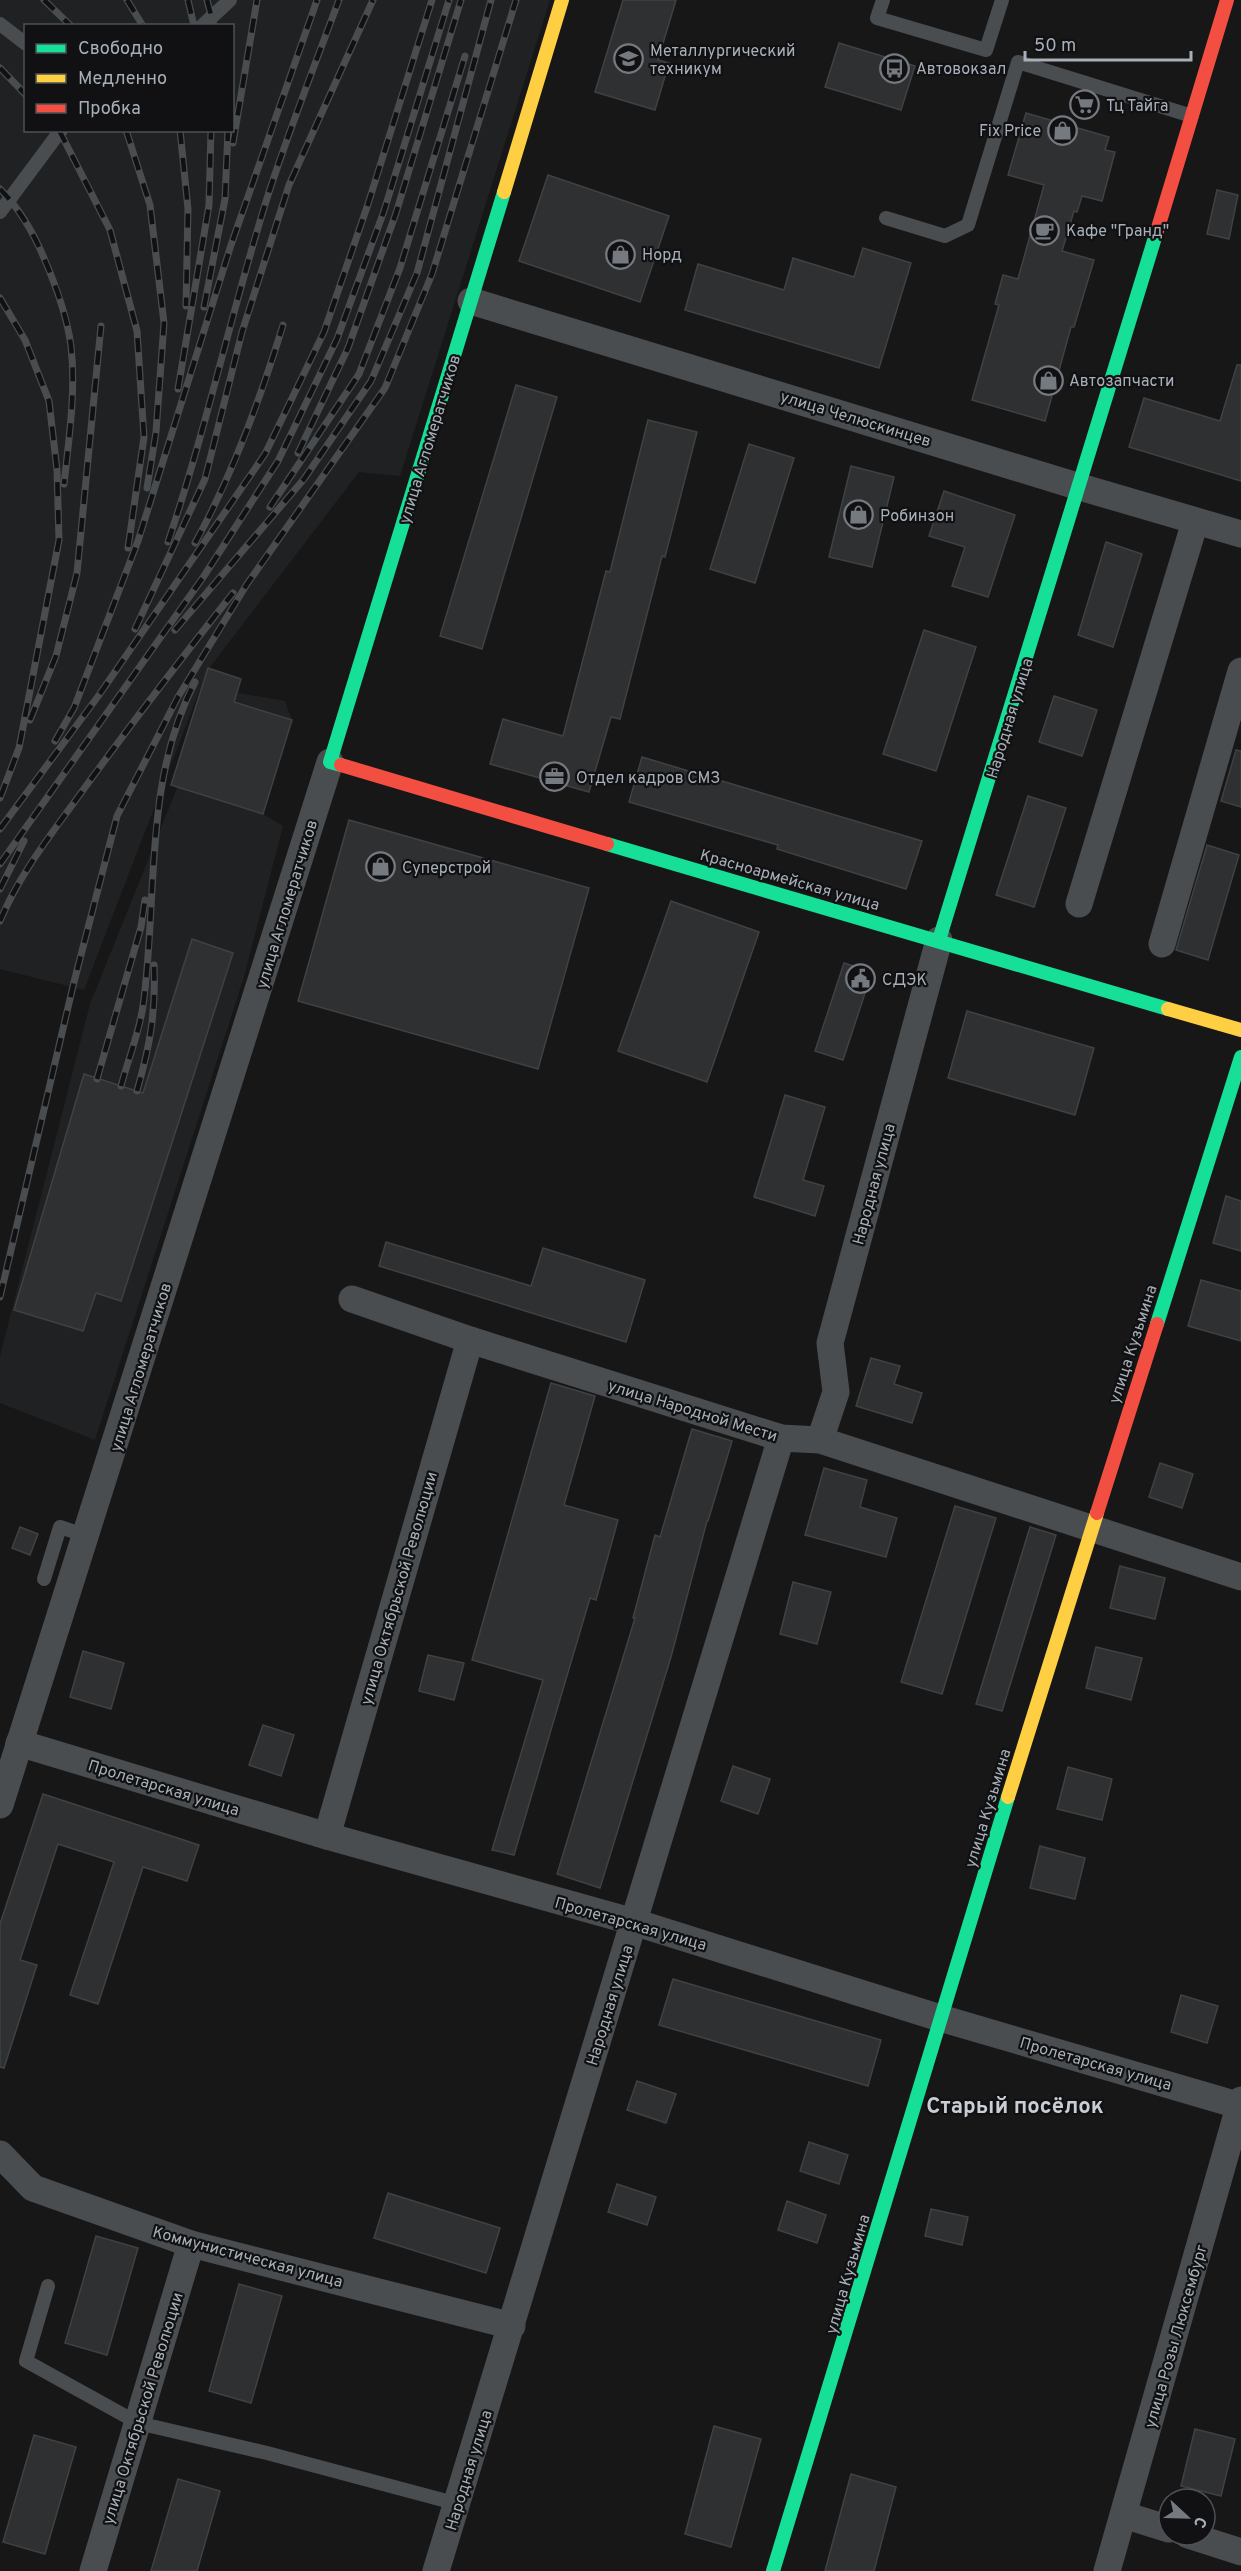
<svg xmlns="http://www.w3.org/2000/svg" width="1241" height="2571" font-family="Overpass,sans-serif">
	<rect width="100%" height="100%" fill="#171717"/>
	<g fill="#202123" fill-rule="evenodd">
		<path d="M0,0H550L400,476L359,472L207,671L84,990L0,969ZM26,26H232V130H26Z"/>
		<polygon points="217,689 285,701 292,720 263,814 283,826 244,977 95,1440 0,1403 0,1356 90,1004"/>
	</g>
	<g fill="#2f3031" stroke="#3f4143" stroke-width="1.5">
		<polygon points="623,0 676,0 658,60 669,63 655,110 595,92"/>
		<polygon points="839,43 915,66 901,110 825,87"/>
		<polygon points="1026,113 1109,137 1105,150 1115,152 1102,201 1082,196 1077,212 1074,211 1062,251 1094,260 1074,327 1071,327 1045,421 972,400 999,305 995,304 1003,275 1018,279 1044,185 1008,175"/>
		<polygon points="548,175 669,216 640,302 519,261"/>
		<polygon points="1217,190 1238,195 1229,239 1207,234"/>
		<polygon points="863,248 911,263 879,368 685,310 698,264 784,290 793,258 854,277"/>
		<polygon points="1237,365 1241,365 1241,481 1129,447 1144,398 1220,421"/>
		<polygon points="516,385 557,397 482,649 440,636"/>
		<polygon points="648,420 697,432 665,557 662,556 620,719 611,717 589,792 490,764 503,719 563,736 606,571 610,572"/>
		<polygon points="749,444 794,458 755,583 710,569"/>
		<polygon points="851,466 894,477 872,567 829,557"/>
		<polygon points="944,491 1015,515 988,597 952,586 965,547 929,536"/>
		<polygon points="1106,542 1142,554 1113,647 1078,635"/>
		<polygon points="924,630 976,647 936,771 883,754"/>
		<polygon points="208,668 241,679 234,702 292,720 263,814 171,785"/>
		<polygon points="1054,696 1097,710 1082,756 1039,742"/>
		<polygon points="1236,750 1241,751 1241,807 1221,801"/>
		<polygon points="642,757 922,841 906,889 777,849 778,845 629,802"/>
		<polygon points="1028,796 1066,808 1034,907 996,895"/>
		<polygon points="349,820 589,888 538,1069 298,1001"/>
		<polygon points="1207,845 1239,855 1208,960 1176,950"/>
		<polygon points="671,901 759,932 707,1082 618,1051"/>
		<polygon points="192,939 233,953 121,1301 96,1293 83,1331 14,1310 84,1074 143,1093"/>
		<polygon points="844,963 872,972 843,1060 815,1051"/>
		<polygon points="967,1011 1094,1048 1075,1115 948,1078"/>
		<polygon points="785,1095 825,1107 803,1180 824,1186 815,1216 754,1197"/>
		<polygon points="1226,1196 1241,1201 1241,1251 1213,1243"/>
		<polygon points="386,1242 531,1286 543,1248 645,1280 626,1342 379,1266"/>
		<polygon points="1201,1280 1241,1291 1241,1341 1188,1326"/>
		<polygon points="871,1358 900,1366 894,1384 922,1393 912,1423 856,1406"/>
		<polygon points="551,1383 595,1396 564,1505 618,1520 596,1600 590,1598 514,1855 492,1850 543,1680 472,1660"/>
		<polygon points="692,1429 732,1441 708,1521 707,1521 671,1657 600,1888 557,1874 635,1618 633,1618 655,1535 660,1537"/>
		<polygon points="1160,1463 1193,1474 1182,1508 1149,1497"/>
		<polygon points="824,1468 867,1480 860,1507 897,1518 886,1557 805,1535"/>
		<polygon points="955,1506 996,1518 942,1694 901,1682"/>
		<polygon points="20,1527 38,1534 30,1555 12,1548"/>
		<polygon points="1030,1527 1056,1535 1002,1711 976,1704"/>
		<polygon points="1120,1566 1165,1578 1155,1619 1110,1608"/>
		<polygon points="793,1582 831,1592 817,1644 780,1634"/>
		<polygon points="1096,1647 1142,1658 1131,1700 1086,1688"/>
		<polygon points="83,1651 124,1663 111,1709 70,1697"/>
		<polygon points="428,1655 464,1663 454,1700 419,1691"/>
		<polygon points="263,1725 294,1735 281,1776 249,1765"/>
		<polygon points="733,1766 770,1779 758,1814 721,1801"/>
		<polygon points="1068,1767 1112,1779 1102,1820 1057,1809"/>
		<polygon points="43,1794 199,1845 187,1881 143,1867 98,2004 70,1995 114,1862 58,1844 20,1960 37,1965 4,2068 0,2067 0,1924"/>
		<polygon points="1040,1846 1085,1858 1075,1899 1030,1888"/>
		<polygon points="673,1979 881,2040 868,2086 659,2025"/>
		<polygon points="1181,1995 1218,2006 1207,2043 1171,2032"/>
		<polygon points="637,2081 676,2094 666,2123 627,2110"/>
		<polygon points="809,2142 848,2155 839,2184 800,2171"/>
		<polygon points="617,2184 656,2197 647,2225 608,2212"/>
		<polygon points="388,2193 500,2228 486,2273 374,2238"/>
		<polygon points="787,2201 826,2215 817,2243 778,2230"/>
		<polygon points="931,2209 968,2217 962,2245 925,2236"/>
		<polygon points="96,2236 138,2248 107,2355 65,2343"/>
		<polygon points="239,2284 282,2296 251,2403 209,2391"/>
		<polygon points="714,2426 761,2439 731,2547 685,2534"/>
		<polygon points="1195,2429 1235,2439 1221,2496 1181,2486"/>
		<polygon points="34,2435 76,2447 45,2554 3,2542"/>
		<polygon points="851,2474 896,2487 874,2571 825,2571"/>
		<polygon points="178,2479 220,2491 197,2571 151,2571"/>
	</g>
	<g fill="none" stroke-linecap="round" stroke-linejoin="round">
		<g stroke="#4a4d50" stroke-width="14">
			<polyline points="883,0 877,18 986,50 1002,0"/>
			<polyline points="0,24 26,44"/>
			<polyline points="202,26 230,0"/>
			<polyline points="0,212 61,130"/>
			<polyline points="886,218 945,236 968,225 1018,62 1192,116"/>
			<polyline points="44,1579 60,1527 87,1536"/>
			<polyline points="48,2286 26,2361 138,2423 267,2453 458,2504"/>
		</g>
		<g stroke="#4a4d50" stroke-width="27">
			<polyline points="471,301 1080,487 1241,534"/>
			<polyline points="1079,904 1195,522"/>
			<polyline points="1162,944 1241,671"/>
			<polyline points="352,1299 470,1340 781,1438 820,1440 1241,1577"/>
			<polyline points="820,1440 836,1392 830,1343 939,940"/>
			<polyline points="19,1743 327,1836 634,1922 940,2018 1241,2106"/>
			<polyline points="0,1805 330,762"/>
			<polyline points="327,1836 470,1340"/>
			<polyline points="0,2154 33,2188 191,2244 512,2326"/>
			<polyline points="1124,2515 1169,2529"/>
			<polyline points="1188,2535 1241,2552"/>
			<polyline points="93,2571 191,2244"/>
			<polyline points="436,2571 781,1438"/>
			<polyline points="1107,2571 1241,2100"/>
		</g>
		<g stroke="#16e098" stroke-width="14">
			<polyline points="341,765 330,762 504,192"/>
			<polyline points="607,844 1168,1009"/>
			<polyline points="939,940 1157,231"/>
			<polyline points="1157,1324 1241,1057"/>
			<polyline points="773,2571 1008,1797"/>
		</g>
		<g stroke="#ffcf43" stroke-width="14">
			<polyline points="504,192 562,0"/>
			<polyline points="1168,1009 1241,1030"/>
			<polyline points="1008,1797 1097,1513"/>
		</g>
		<g stroke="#f24e42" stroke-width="14">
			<polyline points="1157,231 1227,0"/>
			<polyline points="341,765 607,844"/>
			<polyline points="1097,1513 1157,1324"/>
		</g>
		<defs>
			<g id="rail">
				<polyline points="44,0 71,26"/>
				<polyline points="127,0 143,26"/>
				<polyline points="188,0 194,26"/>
				<polyline points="207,0 214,26"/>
				<polyline points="0,68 26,95"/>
				<polyline points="59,130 110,230 137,331 144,437 128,548"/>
				<polyline points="126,130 150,205 164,323 156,432 147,488"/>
				<polyline points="180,130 188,209 186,306"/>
				<polyline points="233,143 257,0"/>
				<path d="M0,189C19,208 34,234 44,258C56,286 67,316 71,346C76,392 69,438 64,484"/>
				<polyline points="0,298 25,340 49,401 57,470 59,540 19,748 0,798"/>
				<polyline points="204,307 225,199 228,130"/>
				<polyline points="178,389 209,205 211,130"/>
				<polyline points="298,453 348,348 396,213 461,0"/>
				<polyline points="270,507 359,374 400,268 465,56"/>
				<path d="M168,542C207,427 232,308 269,192C290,128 315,64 339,0"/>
				<path d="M195,543C233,474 260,400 283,325"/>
				<polyline points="135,629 205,479 242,332 289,185 373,0"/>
				<polyline points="175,630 304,479 371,381 417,273 491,0"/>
				<polyline points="30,720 56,656 77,573 101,326"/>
				<polyline points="55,741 74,708 138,541 231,245 317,0"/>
				<polyline points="0,829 99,695 265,454 324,332 368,204 432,0"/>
				<polyline points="0,864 204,576 278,461 337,339 384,211 449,0"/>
				<polyline points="0,889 24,841"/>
				<path d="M0,921C19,875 49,837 78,797C128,728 180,660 233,593"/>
				<polyline points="97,1079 141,927 145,900"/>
				<path d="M121,1086C128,1060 139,1033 143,1006C158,899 143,781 195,682"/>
				<path d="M137,1091C150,1045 156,1013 154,965"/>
				<polyline points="0,1297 74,982 117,816 178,697 247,584 385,388 432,274 516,0"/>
			</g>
		</defs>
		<use href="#rail" stroke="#4a4d4f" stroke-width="7"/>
		<use href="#rail" stroke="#111113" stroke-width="4.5" stroke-dasharray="14" stroke-linecap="butt"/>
	</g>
	<defs>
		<symbol id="university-ring" viewBox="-11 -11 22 22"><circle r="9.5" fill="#111113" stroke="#757a80" stroke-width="1.5"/><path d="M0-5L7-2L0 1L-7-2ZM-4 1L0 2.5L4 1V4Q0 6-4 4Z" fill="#757a80"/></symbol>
		<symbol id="bus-ring" viewBox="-11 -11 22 22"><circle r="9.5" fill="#111113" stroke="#757a80" stroke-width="1.5"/><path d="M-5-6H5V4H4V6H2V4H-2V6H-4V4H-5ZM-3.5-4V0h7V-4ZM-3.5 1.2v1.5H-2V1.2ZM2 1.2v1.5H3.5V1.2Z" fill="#757a80"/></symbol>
		<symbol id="supermarket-ring" viewBox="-11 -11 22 22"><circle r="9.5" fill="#111113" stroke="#757a80" stroke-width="1.5"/><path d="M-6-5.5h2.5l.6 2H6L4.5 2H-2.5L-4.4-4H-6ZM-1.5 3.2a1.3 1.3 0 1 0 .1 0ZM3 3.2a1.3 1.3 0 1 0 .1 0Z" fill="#757a80"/></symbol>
		<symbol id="shop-ring" viewBox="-11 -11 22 22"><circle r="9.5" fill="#111113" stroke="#757a80" stroke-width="1.5"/><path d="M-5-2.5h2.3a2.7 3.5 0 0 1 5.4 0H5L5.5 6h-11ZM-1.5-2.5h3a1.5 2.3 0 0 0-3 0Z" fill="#757a80"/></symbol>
		<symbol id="cafe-ring" viewBox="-11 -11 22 22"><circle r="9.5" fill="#111113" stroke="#757a80" stroke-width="1.5"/><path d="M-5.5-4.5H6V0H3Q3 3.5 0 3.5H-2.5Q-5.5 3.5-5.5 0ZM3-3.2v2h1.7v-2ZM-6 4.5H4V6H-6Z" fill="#757a80"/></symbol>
		<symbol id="office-ring" viewBox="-11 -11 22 22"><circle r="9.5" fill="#111113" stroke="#757a80" stroke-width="1.5"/><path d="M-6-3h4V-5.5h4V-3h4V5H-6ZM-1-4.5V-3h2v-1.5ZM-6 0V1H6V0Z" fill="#757a80"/></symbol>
		<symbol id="civic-ring" viewBox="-11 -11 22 22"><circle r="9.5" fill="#111113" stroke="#757a80" stroke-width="1.5"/><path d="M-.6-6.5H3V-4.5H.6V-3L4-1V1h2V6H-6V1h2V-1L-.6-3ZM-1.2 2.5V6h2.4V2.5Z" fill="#757a80"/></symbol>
	</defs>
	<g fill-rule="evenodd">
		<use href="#university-ring" x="612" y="42" width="33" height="33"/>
		<use href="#bus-ring" x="878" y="52" width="33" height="33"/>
		<use href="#supermarket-ring" x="1068" y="88" width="33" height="33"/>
		<use href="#shop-ring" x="1046" y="114" width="33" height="33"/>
		<use href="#cafe-ring" x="1028" y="214" width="33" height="33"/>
		<use href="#shop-ring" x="604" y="238" width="33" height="33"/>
		<use href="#shop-ring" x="1032" y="364" width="33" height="33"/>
		<use href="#shop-ring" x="842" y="498" width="33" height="33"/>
		<use href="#office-ring" x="538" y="760" width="33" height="33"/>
		<use href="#shop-ring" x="364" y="850" width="33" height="33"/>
		<use href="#civic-ring" x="844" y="962" width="33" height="33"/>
	</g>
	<g text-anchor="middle" stroke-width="4.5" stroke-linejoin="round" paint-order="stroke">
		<g font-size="16" fill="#a7b0b8" stroke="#111113" text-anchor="start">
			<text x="650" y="56">Металлургический<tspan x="650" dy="18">техникум</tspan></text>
			<text x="916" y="74">Автовокзал</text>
			<text x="1106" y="111">Тц Тайга</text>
			<text x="1041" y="136" text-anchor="end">Fix Price</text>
			<text x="1066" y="236">Кафе "Гранд"</text>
			<text x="642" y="260">Норд</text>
			<text x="1069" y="386">Автозапчасти</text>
			<text x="880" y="521">Робинзон</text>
			<text x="576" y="783">Отдел кадров СМЗ</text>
			<text x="402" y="873">Суперстрой</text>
			<text x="882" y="985">СДЭК</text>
		</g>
		<g font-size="16" fill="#a7b0b8" stroke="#111113">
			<text transform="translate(856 418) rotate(17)" y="6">улица Челюскинцев</text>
			<text transform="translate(429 439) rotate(-73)" y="6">улица Агломератчиков</text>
			<text transform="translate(1009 718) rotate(-73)" y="6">Народная улица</text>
			<text transform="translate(790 879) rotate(16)" y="6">Красноармейская улица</text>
			<text transform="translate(286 904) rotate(-73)" y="6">улица Агломератчиков</text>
			<text transform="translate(873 1184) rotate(-75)" y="6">Народная улица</text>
			<text transform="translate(1132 1344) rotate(-72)" y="6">улица Кузьмина</text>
			<text transform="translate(140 1367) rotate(-73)" y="6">улица Агломератчиков</text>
			<text transform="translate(693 1410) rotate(17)" y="6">улица Народной Мести</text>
			<text transform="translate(398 1588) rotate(-74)" y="6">улица Октябрьской Революции</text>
			<text transform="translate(164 1787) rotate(17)" y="6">Пролетарская улица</text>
			<text transform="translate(987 1808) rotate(-73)" y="6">улица Кузьмина</text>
			<text transform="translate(631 1923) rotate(16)" y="6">Пролетарская улица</text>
			<text transform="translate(609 2005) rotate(-73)" y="6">Народная улица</text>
			<text transform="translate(1096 2063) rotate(16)" y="6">Пролетарская улица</text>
			<text transform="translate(248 2256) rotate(15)" y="6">Коммунистическая улица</text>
			<text transform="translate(847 2274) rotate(-74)" y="6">улица Кузьмина</text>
			<text transform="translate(1175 2336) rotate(-74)" y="6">улица Розы Люксембург</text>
			<text transform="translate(142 2408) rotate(-73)" y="6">улица Октябрьской Революции</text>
			<text transform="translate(468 2470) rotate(-73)" y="6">Народная улица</text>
		</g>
		<g font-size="22" font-weight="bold" fill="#c8ced4" stroke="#111113">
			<text x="1015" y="2113">Старый посёлок</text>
		</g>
	</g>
	<rect x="24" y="24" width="210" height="108" fill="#111113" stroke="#4d5155" stroke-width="1.5"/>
	<rect x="36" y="44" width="30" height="9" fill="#16e098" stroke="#4d5155" stroke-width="1.5"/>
	<text x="78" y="54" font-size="18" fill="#a7b0b8">Свободно</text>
	<rect x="36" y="74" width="30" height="9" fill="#ffcf43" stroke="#4d5155" stroke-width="1.5"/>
	<text x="78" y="84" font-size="18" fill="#a7b0b8">Медленно</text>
	<rect x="36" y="104" width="30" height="9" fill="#f24e42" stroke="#4d5155" stroke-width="1.5"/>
	<text x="78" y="114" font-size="18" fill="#a7b0b8">Пробка</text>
	<g transform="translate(1187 2517) rotate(112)"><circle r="28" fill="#111113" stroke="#4d5155" stroke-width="1.5"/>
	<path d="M0-4.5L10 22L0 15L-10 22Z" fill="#757a80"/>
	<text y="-9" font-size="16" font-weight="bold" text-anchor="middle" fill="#a7b0b8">С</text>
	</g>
	<path d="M1025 51v9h166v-9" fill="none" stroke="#a7b0b8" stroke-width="3"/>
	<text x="1034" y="51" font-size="18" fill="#a7b0b8" stroke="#111113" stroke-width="4.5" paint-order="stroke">50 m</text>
</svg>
